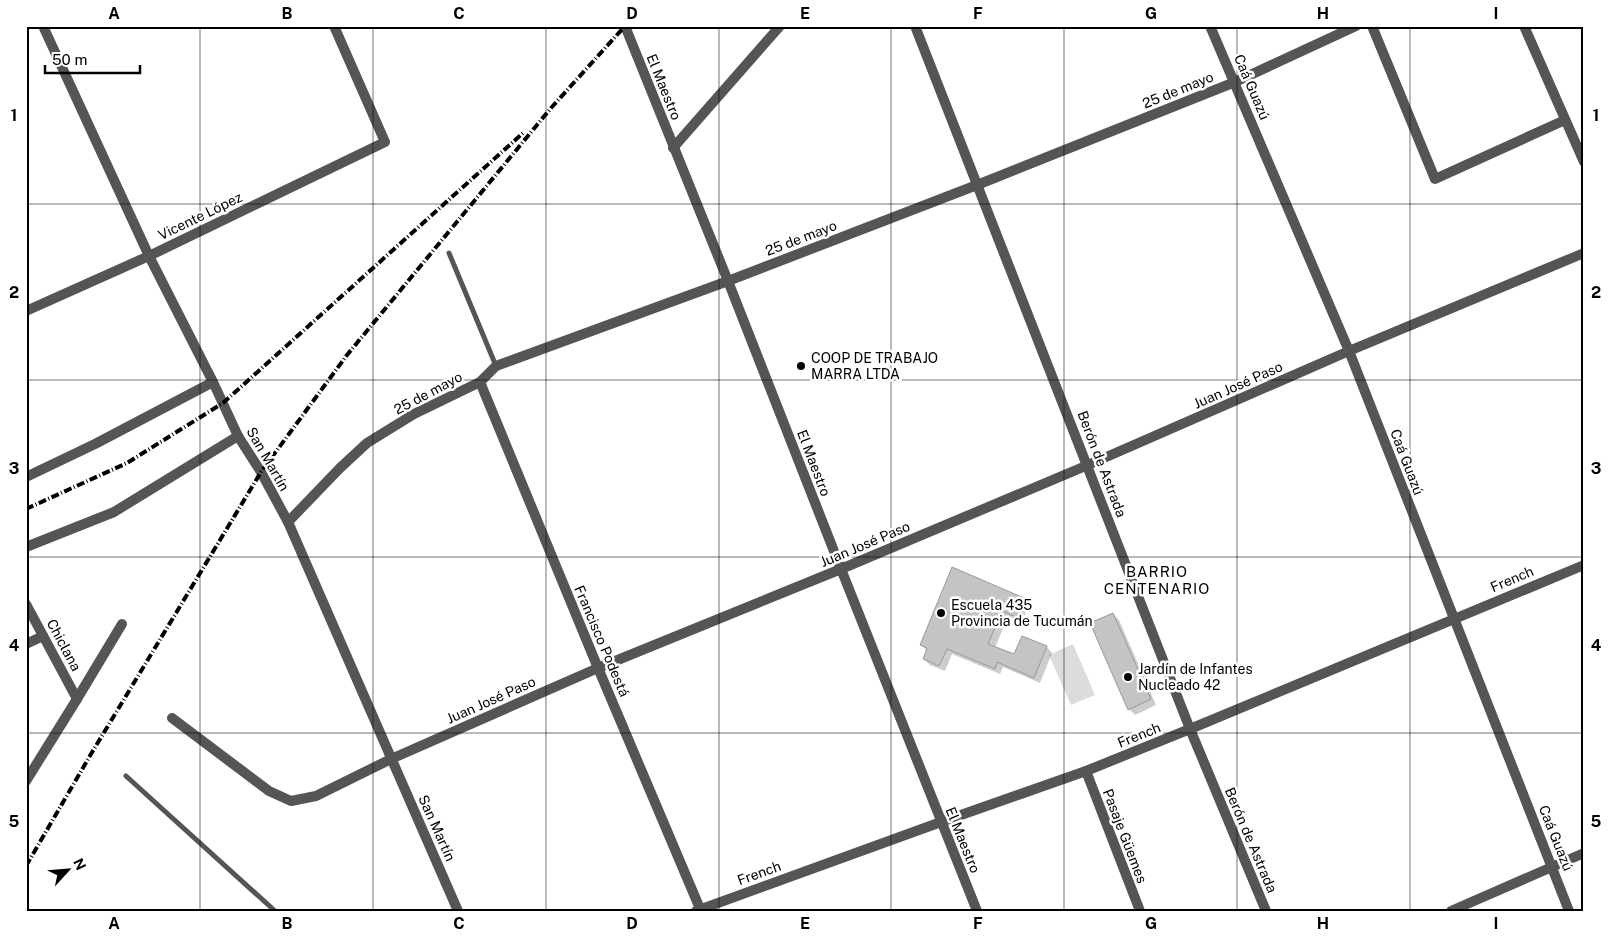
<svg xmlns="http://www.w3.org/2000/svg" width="1610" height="937" font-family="'Public Sans',sans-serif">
	<rect width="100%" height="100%" fill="#fff"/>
	<polygon fill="#dcdcdc" points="1073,644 1095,695 1071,705 1049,655"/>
	<g fill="#0003">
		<polygon points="1023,599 1029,604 1022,622 1008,616 995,648 1015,656 1023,637 1047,647 1052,653 1040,683 1003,667 1000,674 952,654 945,671 930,665 924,659 927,651 922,645"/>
		<polygon points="1113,614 1119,620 1156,705 1135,715 1129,709"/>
	</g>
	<g fill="#c4c4c4" stroke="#999">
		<polygon points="952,567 1024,598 1016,617 1002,611 988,644 1014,654 1022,636 1047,646 1034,678 997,662 995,669 947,649 939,666 923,659 927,648 920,645"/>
		<polygon points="1113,613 1151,699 1128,710 1090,623"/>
	</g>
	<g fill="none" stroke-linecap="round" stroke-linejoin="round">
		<g stroke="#555" stroke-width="5">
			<polyline points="449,253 496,366"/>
			<polyline points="126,776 275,911"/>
		</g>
		<g stroke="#555" stroke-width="10">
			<polyline points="43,26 149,256 213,382 238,436 261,472 288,522 458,911"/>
			<polyline points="625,26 728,281 841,569 977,911"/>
			<polyline points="915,26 1190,729 1266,911"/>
			<polyline points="1210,26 1349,351 1569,911"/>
			<polyline points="1372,26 1435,179 1565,120"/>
			<polyline points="1524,26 1584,162"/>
			<polyline points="673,148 780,26"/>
			<polyline points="26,311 149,256 385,142 334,26"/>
			<polyline points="480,382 598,668 701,911"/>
			<polyline points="26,477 95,444 213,382"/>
			<polyline points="288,522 340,468 367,443 414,414 480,382 496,366 728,281 977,185 1235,82 1356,26"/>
			<polyline points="26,547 114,512 238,436"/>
			<polyline points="26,604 77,699"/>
			<polyline points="26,644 43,636"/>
			<polyline points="172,718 269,791 291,801 316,796 391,759 598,668 841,569 1088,465 1349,351 1584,253"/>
			<polyline points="1086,771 1140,911"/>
			<polyline points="26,781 77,699 122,624"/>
			<polyline points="696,911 941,822 1086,771 1190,729 1584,565"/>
			<polyline points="1451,911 1584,853"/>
		</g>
		<g stroke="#000" stroke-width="4" stroke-dasharray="8 2.5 1 2.5" stroke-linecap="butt">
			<polyline points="26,509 127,463 223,403 523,133"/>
			<polyline points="26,866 91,754 261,472 347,355 551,108 625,26"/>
		</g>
	</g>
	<path fill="none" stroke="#000" stroke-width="1" stroke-opacity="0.55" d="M200,26V911M373,26V911M546,26V911M719,26V911M891,26V911M1064,26V911M1237,26V911M1410,26V911M26,204H1584M26,380H1584M26,557H1584M26,733H1584"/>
	<g fill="#000" stroke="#fff" stroke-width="2">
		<circle cx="801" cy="366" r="5"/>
		<circle cx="941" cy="613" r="5"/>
		<circle cx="1128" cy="677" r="5"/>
	</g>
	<g text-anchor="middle" stroke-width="5" stroke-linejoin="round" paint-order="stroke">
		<g font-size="14" fill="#000" stroke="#fff">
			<text transform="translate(664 87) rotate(68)" y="5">El Maestro</text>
			<text transform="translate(1252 87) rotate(67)" y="5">Caá Guazú</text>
			<text transform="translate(1178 90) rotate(-22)" y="5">25 de mayo</text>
			<text transform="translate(200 216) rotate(-26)" y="5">Vicente López</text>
			<text transform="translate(801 238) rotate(-21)" y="5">25 de mayo</text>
			<text transform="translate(1238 385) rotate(-24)" y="5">Juan José Paso</text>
			<text transform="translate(428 393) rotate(-28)" y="5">25 de mayo</text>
			<text transform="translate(268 459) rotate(60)" y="5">San Martín</text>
			<text transform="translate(1407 462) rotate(69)" y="5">Caá Guazú</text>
			<text transform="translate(814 463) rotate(69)" y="5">El Maestro</text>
			<text transform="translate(1102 464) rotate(69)" y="5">Berón de Astrada</text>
			<text transform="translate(865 544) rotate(-23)" y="5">Juan José Paso</text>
			<text transform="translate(1512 579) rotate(-23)" y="5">French</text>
			<text transform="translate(602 641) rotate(67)" y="5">Francisco Podestá</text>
			<text transform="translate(64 645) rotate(62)" y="5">Chiclana</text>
			<text transform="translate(491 700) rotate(-24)" y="5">Juan José Paso</text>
			<text transform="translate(1139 735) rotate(-22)" y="5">French</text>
			<text transform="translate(437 828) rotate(66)" y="5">San Martín</text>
			<text transform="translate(1125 836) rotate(69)" y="5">Pasaje Güemes</text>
			<text transform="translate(1556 838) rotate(68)" y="5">Caá Guazú</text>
			<text transform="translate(963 840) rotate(68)" y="5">El Maestro</text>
			<text transform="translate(1251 840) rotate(67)" y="5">Berón de Astrada</text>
			<text transform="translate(759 873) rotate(-20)" y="5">French</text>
		</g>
		<g font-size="14" fill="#000" stroke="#fff" text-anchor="start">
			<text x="811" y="363">COOP DE TRABAJO<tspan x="811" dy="16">MARRA LTDA</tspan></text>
			<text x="951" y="610">Escuela 435<tspan x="951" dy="16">Provincia de Tucumán</tspan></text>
			<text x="1138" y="674">Jardín de Infantes<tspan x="1138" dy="16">Nucleado 42</tspan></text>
		</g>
		<g font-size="15" letter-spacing="1" fill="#000" stroke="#fff">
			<text x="1157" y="577">BARRIO<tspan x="1157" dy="17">CENTENARIO</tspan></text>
		</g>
	</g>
	<rect width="1610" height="937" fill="none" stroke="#ffffff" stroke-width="55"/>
	<g transform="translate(68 870) rotate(64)" stroke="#ffffff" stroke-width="4" paint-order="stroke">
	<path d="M0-4L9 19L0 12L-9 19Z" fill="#000000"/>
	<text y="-8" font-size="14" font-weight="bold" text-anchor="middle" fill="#000000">N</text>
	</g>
	<path d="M45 65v8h95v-8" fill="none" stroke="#000000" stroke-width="2.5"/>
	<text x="52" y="65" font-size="15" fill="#000000" stroke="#ffffff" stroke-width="4" paint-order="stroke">50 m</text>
	<rect x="28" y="28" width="1554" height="882" fill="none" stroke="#000" stroke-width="2"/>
	<g font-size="16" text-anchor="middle" font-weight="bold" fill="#000">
		<text x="114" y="19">A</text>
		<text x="287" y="19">B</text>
		<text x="459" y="19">C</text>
		<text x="632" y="19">D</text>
		<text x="805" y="19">E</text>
		<text x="978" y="19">F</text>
		<text x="1151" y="19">G</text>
		<text x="1323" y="19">H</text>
		<text x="1496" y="19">I</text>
		<text x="14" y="121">1</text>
		<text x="1596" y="121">1</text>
		<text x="14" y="298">2</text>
		<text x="1596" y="298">2</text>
		<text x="14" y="474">3</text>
		<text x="1596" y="474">3</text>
		<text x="14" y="651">4</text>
		<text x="1596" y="651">4</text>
		<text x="14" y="827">5</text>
		<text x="1596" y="827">5</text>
		<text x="114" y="929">A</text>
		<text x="287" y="929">B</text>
		<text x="459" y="929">C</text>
		<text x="632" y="929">D</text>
		<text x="805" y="929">E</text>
		<text x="978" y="929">F</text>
		<text x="1151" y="929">G</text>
		<text x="1323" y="929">H</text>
		<text x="1496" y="929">I</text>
	</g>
</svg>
